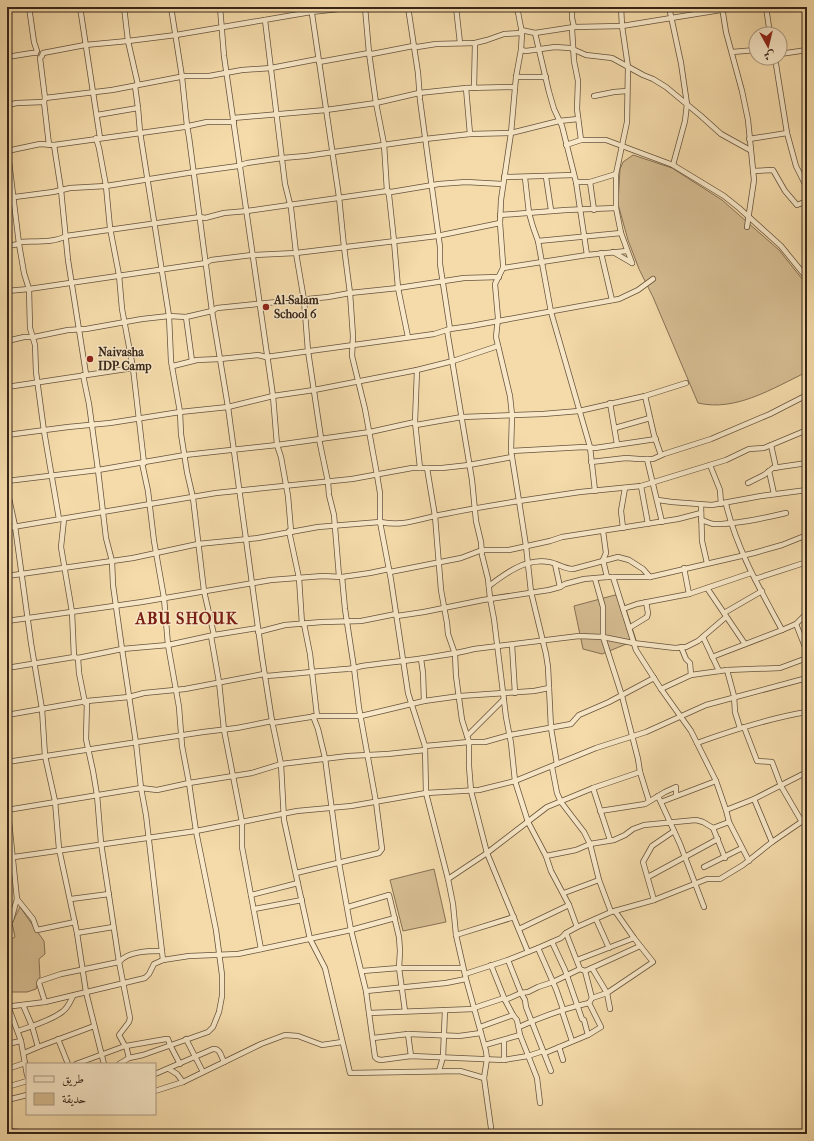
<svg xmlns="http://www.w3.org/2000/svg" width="814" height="1141" font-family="'IM FELL French Canon',Amiri,serif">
	<rect width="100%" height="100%" fill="#f5dbaa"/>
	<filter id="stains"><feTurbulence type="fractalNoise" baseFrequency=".005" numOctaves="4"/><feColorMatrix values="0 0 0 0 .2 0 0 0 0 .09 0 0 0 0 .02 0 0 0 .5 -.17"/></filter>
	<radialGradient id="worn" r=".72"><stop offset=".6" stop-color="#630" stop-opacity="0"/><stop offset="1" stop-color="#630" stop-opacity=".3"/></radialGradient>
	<g fill="#d5bc91" stroke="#867155">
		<path d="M633,155L672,168L722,200L779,250L807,285V372C773,388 736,412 698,403L653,297L639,269L628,240L618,204L620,169L623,162Z"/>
		<polygon points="615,595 624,603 636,640 602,654 583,649 574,606"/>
		<polygon points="434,869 446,922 403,931 390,880"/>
		<polygon points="20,907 44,941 45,954 39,959 40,977 36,989 27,992 10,992 7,990 7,941 15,937 12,923"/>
	</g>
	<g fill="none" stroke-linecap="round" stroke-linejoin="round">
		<defs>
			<g id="minor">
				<polyline points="29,7 34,42 37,51"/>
				<polyline points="80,7 100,138"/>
				<polyline points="124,7 128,41 138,85"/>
				<polyline points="171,7 182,77 187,126 189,137 212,311 228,407 262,657 272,721 281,764 284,820 310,939 325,968 350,1073 460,1071 484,1078"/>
				<polyline points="220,7 224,56 273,396 277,445 281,457 288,496 291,531"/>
				<polyline points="311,7 339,197 344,247 350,293 353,336 352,356 365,409 377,475 380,493 380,522 391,580 408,693 425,746 426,793 448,879 453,904 456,935 466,979 486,1051 487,1059 484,1078 491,1128"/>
				<polyline points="365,7 369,53 376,103 384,144 387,191 389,195 394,241 398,288 408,337"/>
				<polyline points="408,7 418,73 420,100 440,247 440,264 450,329"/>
				<polyline points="456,7 460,43"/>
				<polyline points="572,7 572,18 574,27"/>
				<polyline points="621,7 622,26 628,67 627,122 616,174 616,208 621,233 632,263"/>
				<polyline points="669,7 681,63 687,104 685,121 673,165"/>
				<polyline points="722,7 726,32 742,91 748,120 754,180 747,227"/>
				<polyline points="766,7 770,34"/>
				<polyline points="7,9 16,7"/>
				<polyline points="265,20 285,184 291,208 296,253 304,300 308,351 321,438"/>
				<polyline points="572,29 574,61 578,81 577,109 581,140"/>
				<polyline points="521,30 535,33 549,92 554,109 562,126 576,182 587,255"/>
				<polyline points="535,33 574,27 622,26 739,7"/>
				<polyline points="521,50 526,51 555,47 570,48 586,55 612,58 643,75 653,79 666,87 701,116 721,134 750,150"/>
				<polyline points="732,52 756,50"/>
				<polyline points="780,54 807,50"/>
				<polyline points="7,57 32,53 36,53"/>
				<polyline points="775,58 787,133 796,166 807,188"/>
				<polyline points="319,62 369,53 372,54 413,46 417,47 436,44 475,43 487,40 504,34 522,33"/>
				<polyline points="516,77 546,77"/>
				<polyline points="135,86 138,108 140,132 169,316 171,361 180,412 181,434 187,472 193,498 204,591 214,635"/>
				<polyline points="466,88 470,134"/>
				<polyline points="474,88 475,43"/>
				<polyline points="594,96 614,92 627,91"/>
				<polyline points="45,98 112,90 185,76 209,76 242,70 271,68 318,59"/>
				<polyline points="7,105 17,103 44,102"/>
				<polyline points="97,115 138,108"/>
				<polyline points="233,118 326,110 376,103 419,93 466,88 515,87"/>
				<polyline points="96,138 99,148 106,186 110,228 119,275 122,309 133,368 144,463"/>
				<polyline points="749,139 787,133"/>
				<polyline points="7,145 19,244 24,273 29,289 30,328 35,345 36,372 44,431 59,519"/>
				<polyline points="49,145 44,102 45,98 40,58 42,56 43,53 85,45 128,41 176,35 311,12 357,7"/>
				<polyline points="54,145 61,190 68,260 86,374"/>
				<polyline points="566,145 581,140 606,140 673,165 724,196 739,208 781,246 807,278"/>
				<polyline points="7,151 40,144 54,145 184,127 207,122 234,122"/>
				<polyline points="753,171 773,170 785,191 797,205 807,201"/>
				<polyline points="504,177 574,175"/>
				<polyline points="546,177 551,210"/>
				<polyline points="525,178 529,213 533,227 538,241 551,312 590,447 595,491"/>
				<polyline points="576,182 590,182 616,174"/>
				<polyline points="590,182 594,210"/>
				<polyline points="7,198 53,192 70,188 106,186 194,172 238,166 247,163 282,158 306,156 425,139 470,134 511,133 559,121 578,119"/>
				<polyline points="500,215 566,210 616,208"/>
				<polyline points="538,241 621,233"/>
				<path d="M20,242C34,241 54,243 66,236L200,217L205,218L224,213L247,211L387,191L391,192L439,184L466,182L502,184"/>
				<polyline points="7,246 19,244"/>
				<polyline points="613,252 632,263"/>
				<polyline points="601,253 612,300"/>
				<polyline points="503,268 587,255 627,251"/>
				<polyline points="7,291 29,289 206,263 211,260 252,255 296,253 437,236 500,223"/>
				<polyline points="186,317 192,361"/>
				<polyline points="447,330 472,480 476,521 481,542 482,555 488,579 490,598 494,619 506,717 511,743 515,781 528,822 546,856 551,871 569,905 577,927"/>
				<polyline points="7,341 24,337 34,337 68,330 86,329 142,319 169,316 186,317 212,311 217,308 328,297 350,293 398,288 464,278 499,277"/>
				<polyline points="173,366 197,360 220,359 258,355 266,357 434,334 450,329 471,326 619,299 638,290 653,279"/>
				<polyline points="417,370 415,422 420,468"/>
				<polyline points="83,375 89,404 98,470 106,538 112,561 113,585 122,649 136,743 141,788 146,815 163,960"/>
				<polyline points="7,387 133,368"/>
				<polyline points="645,396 654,435 661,455"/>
				<polyline points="610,403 617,444"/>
				<polyline points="416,425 462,417 543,414 579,411 645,396 686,383"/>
				<polyline points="615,428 650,418"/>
				<polyline points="7,435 68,427 110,423 180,412 228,407 273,396 314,390 417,370 453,361 498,346"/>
				<polyline points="319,439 328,482 329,495 334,515 339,576"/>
				<polyline points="771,445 776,468"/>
				<polyline points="511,451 584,447 595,448 656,439"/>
				<polyline points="647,459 662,522"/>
				<polyline points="591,462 626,458 639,459 653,459 664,454 711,439 770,414 807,395"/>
				<polyline points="710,465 720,490 721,504"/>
				<polyline points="427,468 435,516 441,590 447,623 448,634 455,654 456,676 462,720 469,742 469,766 471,791 487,853 528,952"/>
				<polyline points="769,471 774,494"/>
				<polyline points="7,481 98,470 185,455 277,445 370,432 415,422"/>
				<polyline points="748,483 764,475 773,468 807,463"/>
				<polyline points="641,486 648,524"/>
				<polyline points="7,489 15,526 31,643 42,709 45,756 55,801 59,849 77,933 86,992 104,1064"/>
				<polyline points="658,500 672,502 712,505 761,496 807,490"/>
				<path d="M726,504C737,550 760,589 782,630"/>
				<polyline points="701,505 702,541 707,563"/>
				<polyline points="64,519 61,547 72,612 74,657"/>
				<path d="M701,520C705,521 709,523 713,524C735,525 765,518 786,513"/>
				<polyline points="7,528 216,493 352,479 412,468 442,468 469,465 512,457"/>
				<polyline points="623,528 621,511 625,488"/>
				<polyline points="289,531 299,578 302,624"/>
				<polyline points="603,531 606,553 603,560 607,577"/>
				<polyline points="555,564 560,587"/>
				<polyline points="684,568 689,594"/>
				<polyline points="390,572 461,558 482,550 509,550 550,541 562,537 678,519 701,513"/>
				<path d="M7,576L133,558L198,544L258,538L318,527L380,522C406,527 420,518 445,514C469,509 494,505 519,501L511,451L512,415L510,396L496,337L498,318L495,284L503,268V264L500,223L501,200L511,133L516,77L521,50L522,33L517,7"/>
				<polyline points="613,577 636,650 661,689 691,731 716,781 726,810 729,822 749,861"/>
				<polyline points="595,579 603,607 603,637 622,696 638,759 640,772 649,801"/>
				<polyline points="755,579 807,562"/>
				<path d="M489,586C506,573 526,558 549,562C557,563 564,569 573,569L618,557L629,560L643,569L650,577"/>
				<polyline points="707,588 745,644"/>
				<polyline points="623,609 637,604 689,594 751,573"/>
				<polyline points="724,613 762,591"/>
				<polyline points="397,616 424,612 483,600 549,590 560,587 565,584 584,579 607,577 650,577 754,553 782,545 807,535"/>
				<polyline points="7,621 142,602 271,580 323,576 342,577 370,573 389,569"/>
				<polyline points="304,624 310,654 317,716"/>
				<polyline points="796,624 807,652"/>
				<polyline points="629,628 647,617 648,613 646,602"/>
				<polyline points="258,632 285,625 322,622 361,621 396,614"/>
				<polyline points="211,636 219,682 224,730 242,822 242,847 261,949"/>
				<polyline points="703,637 719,671"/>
				<polyline points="512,645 515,693"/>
				<polyline points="681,647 686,659 690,663 691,675"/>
				<polyline points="712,657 782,630 796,624 807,613"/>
				<polyline points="78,658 79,673 85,703"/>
				<polyline points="421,659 423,673 424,701"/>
				<polyline points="7,668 74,657 78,658 122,649 168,645 214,635 258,628"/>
				<polyline points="727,670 734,696 735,712 740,728"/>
				<path d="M265,676C292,674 320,671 347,669C352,669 357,667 362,666C400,661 438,658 474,649L579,636L603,637L633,643L675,648L686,647L698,641L726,617"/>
				<polyline points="661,689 691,675 727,670 780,668 807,658"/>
				<polyline points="87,701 86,739 93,771 97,795 101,843 119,962 130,1018 129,1022 119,1035 125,1046"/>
				<polyline points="7,715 87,701 129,697 144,693 185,689 264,674"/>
				<polyline points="313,716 318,729 325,758 339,863 351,930 366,991 375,1057 377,1059 381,1060 411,1056 504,1060 528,1056 543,1051"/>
				<polyline points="272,723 317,716 361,716 424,701 460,696 534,691 549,688"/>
				<polyline points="744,727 757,761 772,762 781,786 802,822"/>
				<polyline points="467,736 504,699"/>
				<path d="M697,743C733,730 769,718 807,712"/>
				<polyline points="425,746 469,742 485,742 510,735 571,724 579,715 609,702 654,678"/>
				<polyline points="7,762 203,732 237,728 272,721"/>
				<polyline points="557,764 551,728 548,667 546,654 531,592 526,546 519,501 580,492 641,486 726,460 749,449 764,448 807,430"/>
				<polyline points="552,767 557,793 561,802 584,832 590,844 599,880 611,912"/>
				<polyline points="593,788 610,840"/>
				<polyline points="658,796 680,844 704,907"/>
				<polyline points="754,799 772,842"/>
				<polyline points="7,802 17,899 11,920 7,922"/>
				<polyline points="661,802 716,781"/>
				<polyline points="7,810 141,788 157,790 189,783 252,773 281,764 348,756 388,754 425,750"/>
				<polyline points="726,810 754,799 807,772"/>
				<polyline points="600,811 645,804 665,792 676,787 676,796"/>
				<polyline points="713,828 725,858"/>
				<polyline points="546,856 576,850 590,844 614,840 625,835 633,829 644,825 696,820 703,822 713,828 729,822"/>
				<polyline points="7,858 196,831 297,811 351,806 426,793 479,790 515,781 596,748 646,732 706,705 807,678"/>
				<polyline points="704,867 742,848"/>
				<polyline points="296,873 379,853 382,849 376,802 359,708 354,668 345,609 342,577"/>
				<polyline points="648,877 718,839"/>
				<polyline points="448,879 487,853 547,807 593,788 640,772"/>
				<polyline points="564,893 599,880"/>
				<polyline points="251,895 298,883"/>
				<polyline points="17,899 33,919 37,930 75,922"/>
				<polyline points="71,899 109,894"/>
				<polyline points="654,900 643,862 652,846 674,831"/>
				<polyline points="348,907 389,895 399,937 400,951 399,968 405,1011"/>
				<polyline points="254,909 302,900"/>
				<polyline points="596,919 609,948"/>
				<polyline points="519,929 569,905"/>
				<polyline points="77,933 113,927"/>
				<polyline points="456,935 514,917"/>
				<polyline points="552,942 565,970 582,1019 584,1020 588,1035"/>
				<polyline points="538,948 556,989 563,1009 562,1011"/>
				<polyline points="508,960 521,993 525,1000 526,1007 551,1071"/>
				<polyline points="577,960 634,938"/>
				<polyline points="491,965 505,1000 513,1015 517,1020 520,1035 537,1078 540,1103"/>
				<polyline points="592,968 607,993 610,1009"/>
				<polyline points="362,971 399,968 463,968"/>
				<polyline points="585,971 640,946"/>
				<polyline points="465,974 508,960 538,948 561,938 566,933 577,927 611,912 654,900 707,879 720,879 743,865 772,842 807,818"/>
				<polyline points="366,991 446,983 466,979"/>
				<polyline points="592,998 607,993 653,962 634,938 615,911"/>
				<polyline points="505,1000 521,993 528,992 538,987 553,982 580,969"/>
				<path d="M45,1002L39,983L40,981L61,974L119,962C128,951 149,951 162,951"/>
				<polyline points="7,1003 21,1041 27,1075"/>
				<polyline points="23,1005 32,1026 38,1047"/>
				<polyline points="7,1006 13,1006 45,1002 145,978 149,974 154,964 163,960 189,956 238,954 351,930 395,918"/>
				<polyline points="474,1008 504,998"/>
				<polyline points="562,1011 572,1041"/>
				<polyline points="369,1013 474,1009"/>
				<polyline points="480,1027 513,1015"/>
				<path d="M519,1027C541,1017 566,1008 589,1003"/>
				<path d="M18,1031C32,1026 50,1021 62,1012C68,1008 70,1002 73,996"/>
				<polyline points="408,1034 411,1056"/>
				<polyline points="373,1038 408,1034 459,1036 481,1033"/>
				<polyline points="58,1039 68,1064"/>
				<polyline points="186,1039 203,1072"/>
				<polyline points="7,1044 21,1041"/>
				<polyline points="485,1045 520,1035"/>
				<polyline points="126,1046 129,1058"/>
				<polyline points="559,1047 563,1060"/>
				<polyline points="24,1053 38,1047 94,1026"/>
				<polyline points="545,1053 588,1035 601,1027 589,1003 592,998 585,971 580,969 566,933"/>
				<polyline points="504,1060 504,1040"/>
				<polyline points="76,1064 125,1046 126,1046 166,1039 168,1039 170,1045 180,1064"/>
				<polyline points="119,1064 129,1058 143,1055 208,1032 213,1027 219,1012 222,996 222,975 216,930 196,831 189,783 182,746 179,707 168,645 164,598 154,541 148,491 142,463"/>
				<polyline points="7,1069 25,1063"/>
				<polyline points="169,1069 177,1074 183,1082"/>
				<polyline points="439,1071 443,1057 445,1010"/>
				<path d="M155,1074L213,1049C220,1048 221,1056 224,1062"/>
				<polyline points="7,1087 27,1081"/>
				<polyline points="155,1091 183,1082 261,1044 285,1035 298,1036 322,1045 342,1042"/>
				<polyline points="7,1100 27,1095"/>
				<polyline points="7,1131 45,1134"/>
			</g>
		</defs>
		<use href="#minor" stroke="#66533d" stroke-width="6"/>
		<use href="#minor" stroke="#f8e8c8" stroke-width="4.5"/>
	</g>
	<g fill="#8f2418" stroke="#f8e8c8" stroke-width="1.5">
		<circle cx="266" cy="307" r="4"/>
		<circle cx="90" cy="359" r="4"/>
	</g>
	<g text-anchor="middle" stroke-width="3" stroke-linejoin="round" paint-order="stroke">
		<g font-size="12" font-weight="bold" fill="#372619" stroke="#f8e8c8" text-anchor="start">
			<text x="274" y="304">Al-Salam<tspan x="274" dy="14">School 6</tspan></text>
			<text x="98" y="356">Naivasha<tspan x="98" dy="14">IDP Camp</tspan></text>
		</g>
		<g font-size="16" font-weight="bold" letter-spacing="1" fill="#7a1f14" stroke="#f8e8c8">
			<text x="187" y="624">ABU SHOUK</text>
		</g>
	</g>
	<rect width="814" height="1141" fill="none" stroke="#f5dbaa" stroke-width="24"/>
	<rect x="8" y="8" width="798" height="1125" fill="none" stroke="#372619" stroke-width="2"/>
	<rect x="12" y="12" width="790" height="1117" fill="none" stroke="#372619"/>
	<rect x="26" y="1063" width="130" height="52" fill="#f8e8c8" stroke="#ab9a82"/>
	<rect x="34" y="1076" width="20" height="6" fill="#f8e8c8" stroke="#ab9a82"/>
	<text x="62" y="1083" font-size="12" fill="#372619">طريق</text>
	<rect x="34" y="1093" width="20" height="12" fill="#d5bc91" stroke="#ab9a82"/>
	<text x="62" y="1103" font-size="12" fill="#372619">حديقة</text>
	<g transform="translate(768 46) rotate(172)"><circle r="19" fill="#f8e8c8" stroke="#ab9a82"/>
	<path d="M0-3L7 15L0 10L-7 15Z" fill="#8f2418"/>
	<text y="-6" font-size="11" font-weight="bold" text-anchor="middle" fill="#372619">ش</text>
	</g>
	<rect width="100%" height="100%" filter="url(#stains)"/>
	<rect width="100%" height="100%" fill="url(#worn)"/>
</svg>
